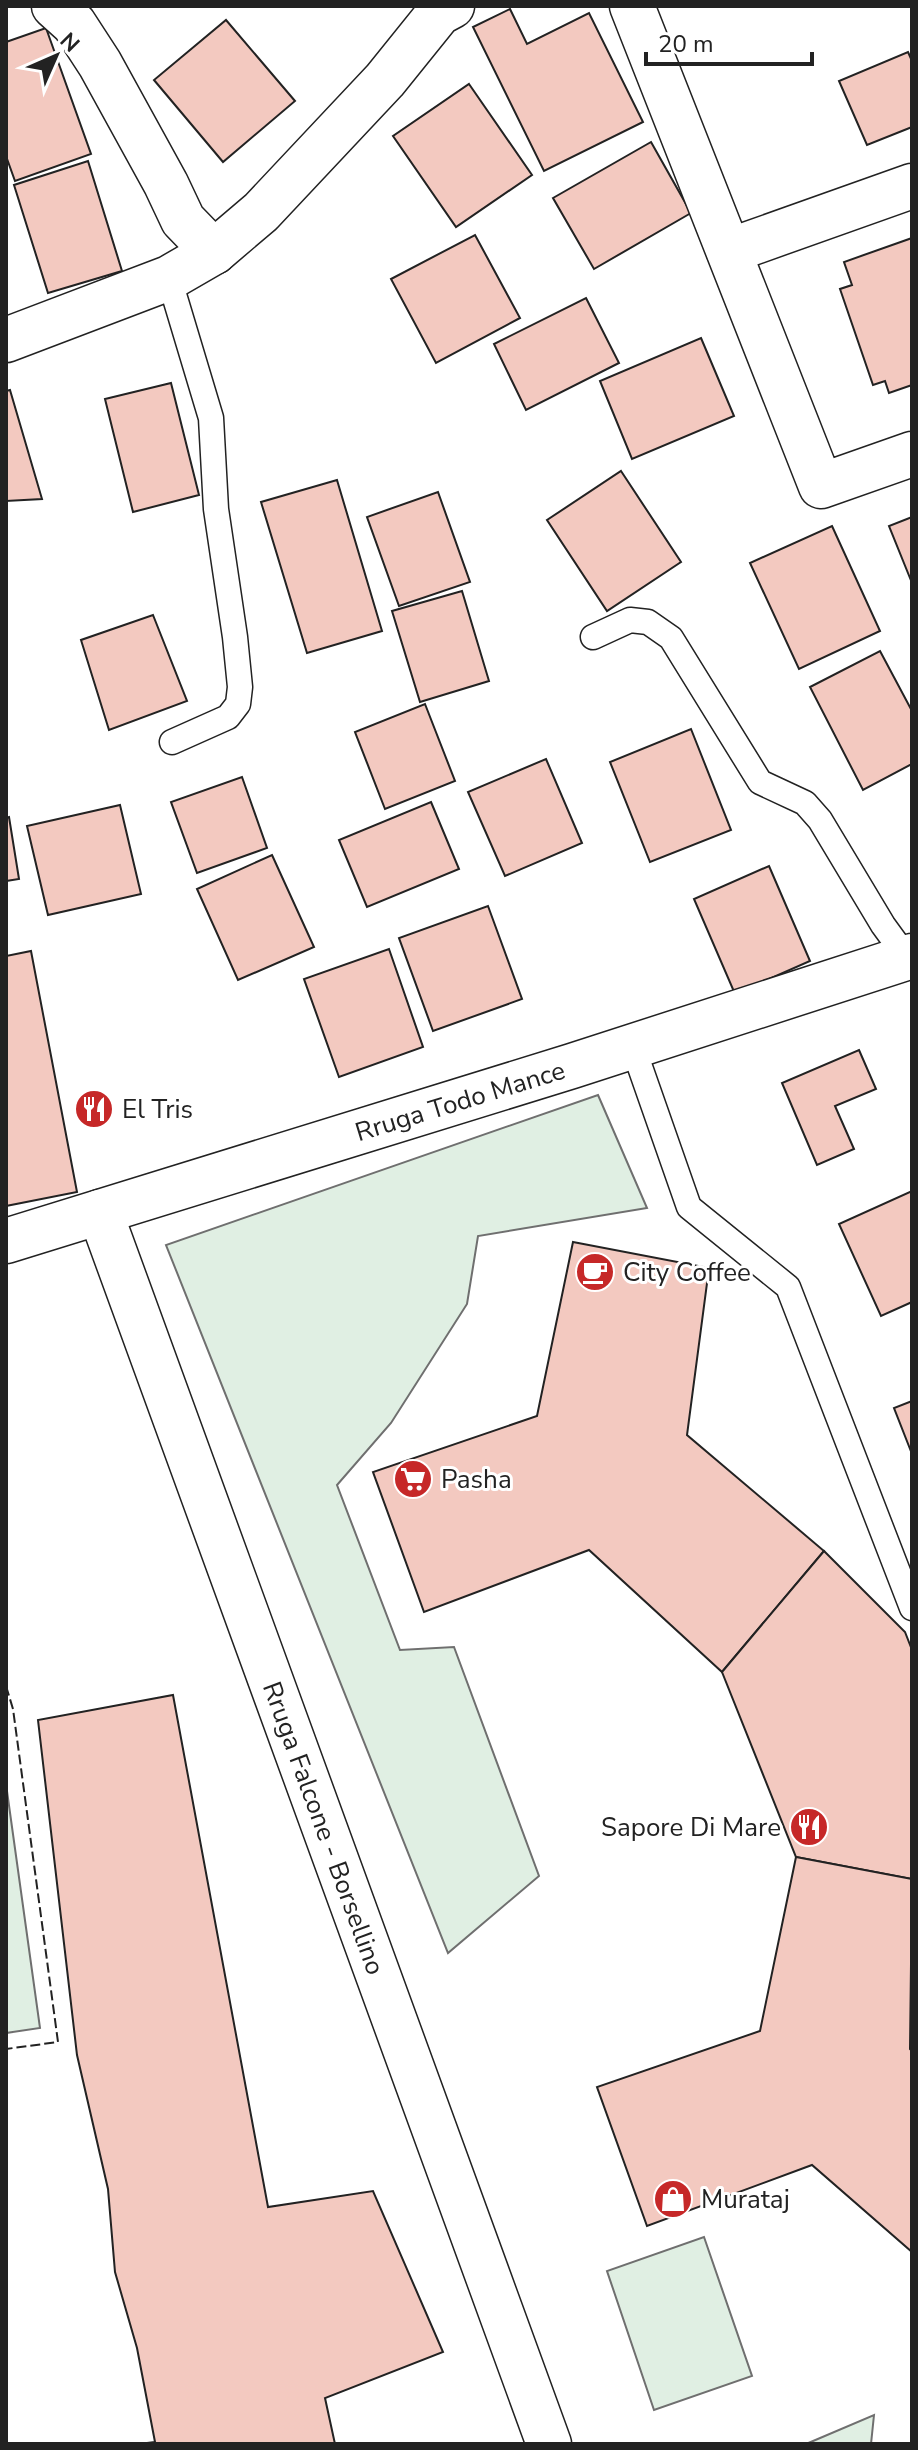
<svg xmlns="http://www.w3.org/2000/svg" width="918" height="2450" font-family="'Nunito Sans',sans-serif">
	<rect width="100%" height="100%" fill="#fff"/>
	<g fill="#e0efe3" stroke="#6f6f6f" stroke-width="2">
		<polygon points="598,1095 647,1208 478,1236 467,1304 391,1423 337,1485 400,1650 454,1647 539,1876 448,1953 166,1245"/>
		<polygon points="6,1784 40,2028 6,2033"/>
		<polygon points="704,2237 752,2376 654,2410 607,2271"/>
		<polygon points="874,2415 871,2444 806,2444"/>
	</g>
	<g fill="#f3c9c0" stroke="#222" stroke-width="2">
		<polygon points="510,9 527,44 589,13 643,122 544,171 473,27"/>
		<polygon points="226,20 295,101 223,162 154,80"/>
		<polygon points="46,28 91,154 15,181 6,156 6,42"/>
		<polygon points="908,52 912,61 912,127 867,145 839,81"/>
		<polygon points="469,84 532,175 456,227 393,136"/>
		<polygon points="651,142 691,213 594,269 553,198"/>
		<polygon points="88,161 122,271 48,293 14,185"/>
		<polygon points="475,235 520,318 436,363 391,279"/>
		<polygon points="912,238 912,385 889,393 885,381 873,385 840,289 852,285 844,262"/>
		<polygon points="586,298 619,363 526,410 494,344"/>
		<polygon points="701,338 734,416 632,459 600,381"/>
		<polygon points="171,383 199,495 133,512 105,399"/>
		<polygon points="10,390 42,499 6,501 6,391"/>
		<polygon points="621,471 681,562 607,611 547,520"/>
		<polygon points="337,480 382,631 307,653 261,502"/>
		<polygon points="438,492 470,582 399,606 367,517"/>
		<polygon points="912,517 912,583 889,526"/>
		<polygon points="832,526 880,631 799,669 750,563"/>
		<polygon points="462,591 489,681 420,702 392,611"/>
		<polygon points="153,615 187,701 109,730 81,640"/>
		<polygon points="880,651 912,711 912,764 863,790 810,687"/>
		<polygon points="425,704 455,781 385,809 355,732"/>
		<polygon points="691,729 731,830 650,862 610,762"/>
		<polygon points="546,759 582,843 505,876 468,792"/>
		<polygon points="242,777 267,848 197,873 171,802"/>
		<polygon points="431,802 459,869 367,907 339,840"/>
		<polygon points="120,805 141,894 48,915 27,826"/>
		<polygon points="9,817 19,879 6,881 6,818"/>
		<polygon points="272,855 314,947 238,980 197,889"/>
		<polygon points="769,866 810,961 735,994 694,899"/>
		<polygon points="488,906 522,999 433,1031 399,938"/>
		<polygon points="389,949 423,1047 339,1077 304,979"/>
		<polygon points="31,951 77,1192 6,1206 6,956"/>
		<polygon points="859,1050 876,1089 835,1106 854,1149 817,1165 782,1083"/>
		<polygon points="912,1191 912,1302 881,1316 839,1224"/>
		<polygon points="573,1242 709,1268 687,1435 824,1551 722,1672 589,1550 424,1612 373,1472 537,1416"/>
		<polygon points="912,1401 912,1454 894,1408"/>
		<polygon points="824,1551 905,1632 912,1650 912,1879 796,1857 722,1672"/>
		<polygon points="173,1695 268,2207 373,2191 443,2352 325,2398 335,2444 139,2444 155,2442 137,2348 115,2272 108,2189 77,2055 38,1720"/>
		<polygon points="796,1857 912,1879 910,2049 912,2051 912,2252 812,2165 647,2226 597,2087 760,2031"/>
	</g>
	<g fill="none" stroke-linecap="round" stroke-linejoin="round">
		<defs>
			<g id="lane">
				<polyline points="169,278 211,418 216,509 235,637 240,687 238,704 228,717 172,742"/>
				<polyline points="593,637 630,620 648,622 671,638 760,782 805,803 820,820 883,925 907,958"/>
				<polyline points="633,1047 689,1207 788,1287 912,1608"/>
			</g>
			<g id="street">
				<polyline points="54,6 74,24 100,64 166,184 183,220 214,252"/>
				<polyline points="632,6 821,486 912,454"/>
				<polyline points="729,251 912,186"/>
				<polyline points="6,340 169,278 214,252 261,212 385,80 439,13 452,6"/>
				<polyline points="100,1212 549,2444"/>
				<polyline points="6,1241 572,1066 912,956"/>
			</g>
		</defs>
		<use href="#lane" stroke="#222" stroke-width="27"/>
		<use href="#street" stroke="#222" stroke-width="47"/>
		<use href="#lane" stroke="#fff" stroke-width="24"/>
		<use href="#street" stroke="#fff" stroke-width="44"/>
		<polyline stroke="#222" stroke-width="2" stroke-dasharray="10 4" stroke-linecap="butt" points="6,1686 13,1709 58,2042 6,2049"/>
	</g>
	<defs>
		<symbol id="restaurant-disc" viewBox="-11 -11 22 22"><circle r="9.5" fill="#c62828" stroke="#fff"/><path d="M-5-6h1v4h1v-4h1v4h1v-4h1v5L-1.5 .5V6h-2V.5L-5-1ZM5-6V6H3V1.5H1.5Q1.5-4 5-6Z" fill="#fff"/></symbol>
		<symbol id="cafe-disc" viewBox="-11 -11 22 22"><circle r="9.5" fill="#c62828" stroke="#fff"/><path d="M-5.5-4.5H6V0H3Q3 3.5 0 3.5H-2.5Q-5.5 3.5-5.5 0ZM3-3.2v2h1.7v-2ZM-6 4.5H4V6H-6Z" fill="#fff"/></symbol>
		<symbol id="supermarket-disc" viewBox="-11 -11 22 22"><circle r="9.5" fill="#c62828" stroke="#fff"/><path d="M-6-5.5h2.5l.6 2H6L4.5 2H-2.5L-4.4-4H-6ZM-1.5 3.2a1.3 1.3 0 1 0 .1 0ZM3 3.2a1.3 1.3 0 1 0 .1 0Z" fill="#fff"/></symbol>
		<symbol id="shop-disc" viewBox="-11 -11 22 22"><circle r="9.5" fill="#c62828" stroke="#fff"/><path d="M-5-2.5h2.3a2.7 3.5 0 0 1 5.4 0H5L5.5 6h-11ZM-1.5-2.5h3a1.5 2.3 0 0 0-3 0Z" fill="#fff"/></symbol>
	</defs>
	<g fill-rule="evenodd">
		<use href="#restaurant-disc" x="72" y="1087" width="44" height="44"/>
		<use href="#cafe-disc" x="573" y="1250" width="44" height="44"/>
		<use href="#supermarket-disc" x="391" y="1457" width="44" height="44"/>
		<use href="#restaurant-disc" x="787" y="1805" width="44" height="44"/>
		<use href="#shop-disc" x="651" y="2177" width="44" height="44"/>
	</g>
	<g text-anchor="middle" stroke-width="6" stroke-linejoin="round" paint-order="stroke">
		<g font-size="26" fill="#222" stroke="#fff">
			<text transform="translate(460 1101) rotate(-17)" y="9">Rruga Todo Mance</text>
			<text transform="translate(324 1828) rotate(70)" y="9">Rruga Falcone - Borsellino</text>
		</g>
		<g font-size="26" fill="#222" stroke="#fff" text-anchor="start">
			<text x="122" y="1118">El Tris</text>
			<text x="623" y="1281">City Coffee</text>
			<text x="441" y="1488">Pasha</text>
			<text x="781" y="1836" text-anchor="end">Sapore Di Mare</text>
			<text x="701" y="2208">Murataj</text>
		</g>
	</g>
	<rect width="918" height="2450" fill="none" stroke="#222222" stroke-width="16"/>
	<g transform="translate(56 56) rotate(45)" stroke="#ffffff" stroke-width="6" paint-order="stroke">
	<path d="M0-6L14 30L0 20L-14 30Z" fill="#222222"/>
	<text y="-12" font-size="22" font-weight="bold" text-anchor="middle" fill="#222222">N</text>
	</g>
	<path d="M646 52v12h166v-12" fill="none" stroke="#222222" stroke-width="4"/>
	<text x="658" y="52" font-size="24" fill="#222222" stroke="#ffffff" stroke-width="6" paint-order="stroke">20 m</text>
</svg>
